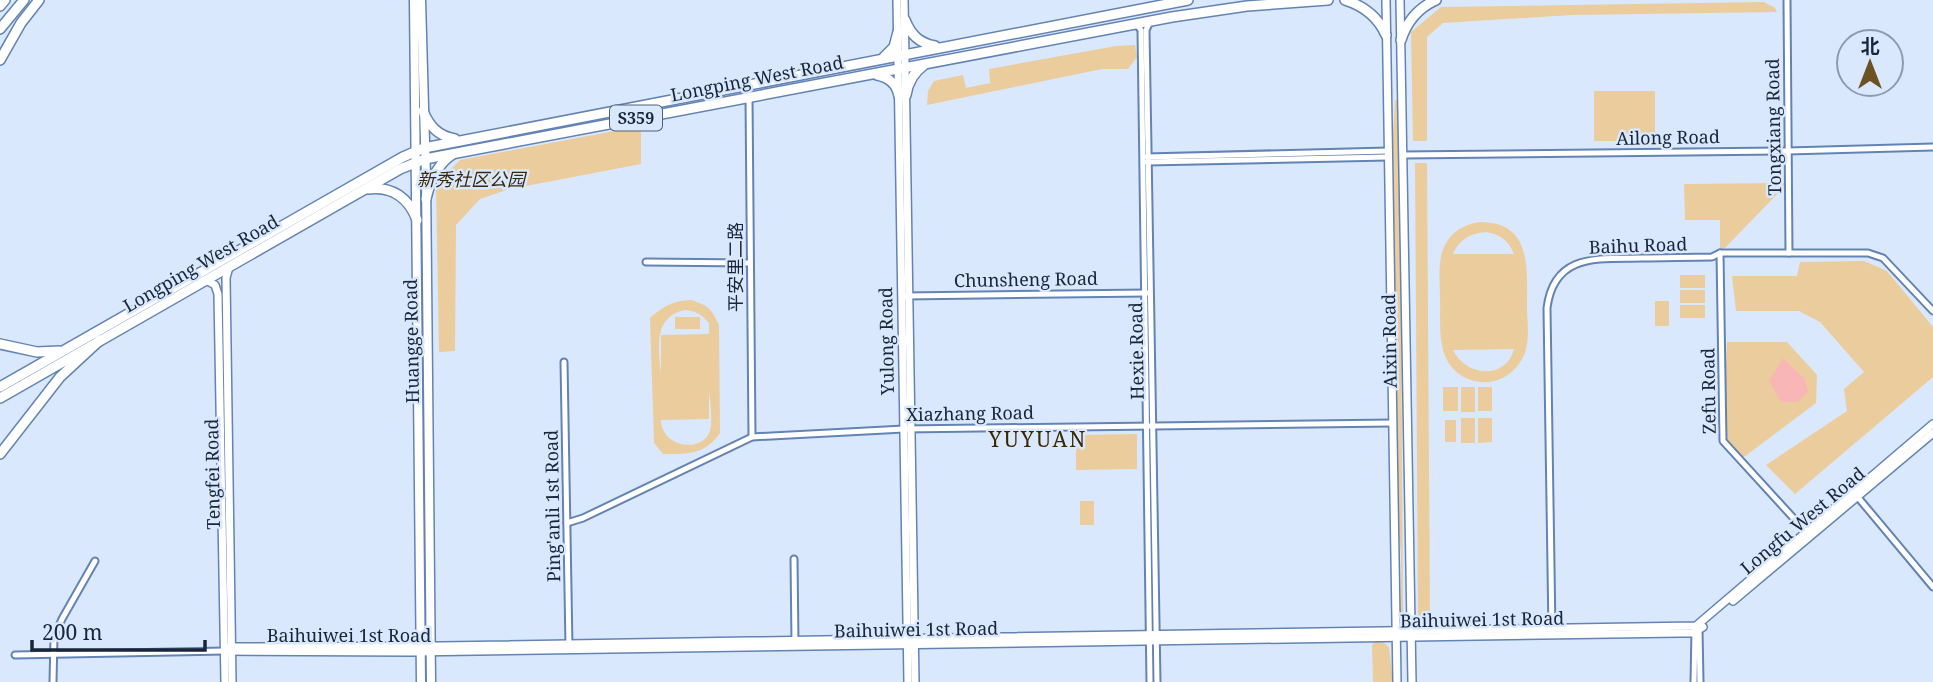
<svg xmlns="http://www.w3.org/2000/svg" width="1933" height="682" font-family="'Noto Serif','Noto Sans SC',serif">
	<rect width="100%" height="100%" fill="#dae8fd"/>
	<g fill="#ebcc9c" fill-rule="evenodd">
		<polygon points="1764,2 1775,8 1777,12 1572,15 1443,23 1427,37 1427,141 1413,141 1411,32 1441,7"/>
		<polygon points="1135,45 1137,57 1128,69 1102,69 927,105 928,91 934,81 963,75 966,88 990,83 989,69 1116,46"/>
		<rect x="1594" y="91" width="61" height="50"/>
		<polygon points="1395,100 1397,100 1400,137 1403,613 1401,613 1401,553 1398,527 1393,137"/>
		<polygon points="641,126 641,164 506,190 480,199 456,225 455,351 439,352 436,184 460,160"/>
		<polygon points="1415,163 1427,163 1430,618 1418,618"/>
		<polygon points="1788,183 1720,253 1720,220 1685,220 1684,184"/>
		<path d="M1480,222C1532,222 1527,268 1527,306C1527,323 1531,344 1522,359C1515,372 1502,381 1488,382C1479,383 1469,380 1462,376C1435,359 1441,325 1440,298C1440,281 1437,260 1445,245C1452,231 1465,224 1480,222ZM1486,232C1500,234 1509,241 1514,254H1453C1459,240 1470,233 1486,232ZM1514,349C1506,380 1466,377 1453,350Z"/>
		<polygon points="1864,261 1887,271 1933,327 1933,377 1795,494 1766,465 1847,411 1844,389 1864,372 1820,322 1799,311 1736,311 1732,276 1797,276 1800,262"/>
		<rect x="1680" y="275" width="25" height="13"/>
		<rect x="1680" y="290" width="25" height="13"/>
		<path d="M691,300C709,306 711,308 719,325L720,433C705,455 687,454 663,454L654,443L650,318C664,306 672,301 691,300ZM685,310C696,311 701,314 709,323V334L661,335V375C659,349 652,317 685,310ZM709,392C710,398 713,423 710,431C702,454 661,447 661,420L709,419Z"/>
		<rect x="1655" y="301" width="14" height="25"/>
		<rect x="1680" y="305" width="25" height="13"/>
		<rect x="675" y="317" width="25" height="12"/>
		<polygon points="1727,342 1787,342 1817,375 1816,403 1740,460 1723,441"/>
		<rect x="1443" y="387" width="15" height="24"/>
		<rect x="1461" y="387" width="14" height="25"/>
		<rect x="1478" y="387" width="14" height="24"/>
		<rect x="1461" y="418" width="14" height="25"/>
		<polygon points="1478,418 1492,418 1492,442 1478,443"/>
		<rect x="1445" y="420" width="11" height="22"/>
		<polygon points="1137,434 1137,469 1076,470 1076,435"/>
		<rect x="1080" y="501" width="14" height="24"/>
		<polygon points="1377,638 1389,647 1393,682 1373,682 1372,645"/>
	</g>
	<polygon fill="#f8b7b6" points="1783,358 1805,379 1808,392 1798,402 1781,402 1769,381"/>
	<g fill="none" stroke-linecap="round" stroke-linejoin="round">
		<defs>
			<g id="minor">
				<polyline points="1787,0 1789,253"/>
				<polyline points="1150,22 1146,30 1157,682"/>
				<polyline points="1136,24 1141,30 1150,682"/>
				<polyline points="749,97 752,437"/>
				<polyline points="1403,155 1788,151 1933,147"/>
				<polyline points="1146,157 1388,151"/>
				<polyline points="1147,162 1388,157"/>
				<polyline points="1720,253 1723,441 1808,534"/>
				<polyline points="646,262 750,263"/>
				<polyline points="905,296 1147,293"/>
				<polyline points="564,362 569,647"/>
				<polyline points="1856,495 1933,587"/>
				<polyline points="567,523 583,518 752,437 904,429 1393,423"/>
				<polyline points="794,559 795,644"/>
				<polyline points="1699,629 1700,682"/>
				<path d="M1552,632L1547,308C1554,253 1598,259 1641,258C1664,258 1688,257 1712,257L1720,253H1868L1883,258L1933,311"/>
				<polyline points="15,655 225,651"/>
				<polyline points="53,682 54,637 62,619 95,561"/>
				<polyline points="1694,682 1695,629"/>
			</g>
			<g id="tertiary">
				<polyline points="897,0 908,682"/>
				<polyline points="904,0 915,682"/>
				<polyline points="1386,0 1397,682"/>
				<polyline points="1400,0 1412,682"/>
				<polyline points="229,267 226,278 232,682"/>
				<polyline points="206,280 215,285 218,294 225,682"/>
				<polyline points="1733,601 1933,433"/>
				<polyline points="225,651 231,647 441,646 1696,626 1933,424"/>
				<polyline points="225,651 411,652 1680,633 1693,633 1703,627"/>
			</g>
			<g id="secondary">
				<polyline points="414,0 421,682"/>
				<polyline points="421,0 426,177 431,682"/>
			</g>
			<g id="primary">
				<path d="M1345,0C1364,6 1378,17 1386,35"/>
				<path d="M905,20C911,35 919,43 935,46"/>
				<path d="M1401,40C1407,21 1418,8 1436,0"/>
				<polyline points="884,57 894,47 898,32"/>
				<polyline points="0,60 21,23 39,0"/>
				<path d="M877,75C888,77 897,84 899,96"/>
				<path d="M906,95C908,82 913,73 924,65"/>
				<path d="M423,111C429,126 438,136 455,139"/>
				<path d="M368,189C392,186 409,198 417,220"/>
				<path d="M426,199C430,181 437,164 453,154"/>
				<polyline points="0,344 37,352 59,351"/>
				<polyline points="0,387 403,157 424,148 1188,0"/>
				<polyline points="0,398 400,169 425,159 1172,17 1247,6 1328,0"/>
			</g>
			<g id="trunk">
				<polyline points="0,6 5,0"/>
				<polyline points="0,29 24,0"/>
				<polyline points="0,454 60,377 100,340"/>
			</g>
		</defs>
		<use href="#minor" stroke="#6383b3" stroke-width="9"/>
		<use href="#tertiary" stroke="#6383b3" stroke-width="10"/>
		<use href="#secondary" stroke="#6383b3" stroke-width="11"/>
		<use href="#primary" stroke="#6383b3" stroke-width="12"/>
		<use href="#trunk" stroke="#6383b3" stroke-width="12"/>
		<use href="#minor" stroke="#fff" stroke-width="5"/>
		<use href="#tertiary" stroke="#fff" stroke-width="7"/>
		<use href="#secondary" stroke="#fff" stroke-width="8"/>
		<use href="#primary" stroke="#fff" stroke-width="9"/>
		<use href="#trunk" stroke="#fff" stroke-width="9"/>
	</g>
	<g text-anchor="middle" stroke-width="5" stroke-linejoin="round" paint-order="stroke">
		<rect fill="#dae8fd" stroke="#536074" stroke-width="2" x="610" y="105.5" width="52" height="25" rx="5"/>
		<g font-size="16" font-weight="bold" fill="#19263a">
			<text x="636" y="124">S359</text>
		</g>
		<g font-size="18" fill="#19263a" stroke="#dae8fd">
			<text transform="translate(757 79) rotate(-11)" y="6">Longping West Road</text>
			<text transform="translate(1774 127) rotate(-91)" y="6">Tongxiang Road</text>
			<text transform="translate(1668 138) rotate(-1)" y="6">Ailong Road</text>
			<text transform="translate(1638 246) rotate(-2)" y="6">Baihu Road</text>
			<text transform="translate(201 264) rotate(-30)" y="6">Longping West Road</text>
			<text transform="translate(736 267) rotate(-90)" y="6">平安里二路</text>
			<text transform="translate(1026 280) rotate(-1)" y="6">Chunsheng Road</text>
			<text transform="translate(412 341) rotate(-91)" y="6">Huangge Road</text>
			<text transform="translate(887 341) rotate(-91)" y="6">Yulong Road</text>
			<text transform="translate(1390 341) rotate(-91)" y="6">Aixin Road</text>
			<text transform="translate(1137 351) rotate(-91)" y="6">Hexie Road</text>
			<text transform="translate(1709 391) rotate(-91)" y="6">Zefu Road</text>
			<text transform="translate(970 414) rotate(-1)" y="6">Xiazhang Road</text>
			<text transform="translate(213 474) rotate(-91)" y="6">Tengfei Road</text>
			<text transform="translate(553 506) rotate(-91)" y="6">Ping'anli 1st Road</text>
			<text transform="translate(1803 521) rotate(-40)" y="6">Longfu West Road</text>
			<text transform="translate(1482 620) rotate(-1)" y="6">Baihuiwei 1st Road</text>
			<text transform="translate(916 630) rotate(-1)" y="6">Baihuiwei 1st Road</text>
			<text x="349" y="642">Baihuiwei 1st Road</text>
		</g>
		<g font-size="18" font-style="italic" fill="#38280a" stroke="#dae8fd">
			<text x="471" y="186">新秀社区公园</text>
		</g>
		<g font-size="21" letter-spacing="2" fill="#3b2700" stroke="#dae8fd">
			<text x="1038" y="447">YUYUAN</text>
		</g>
	</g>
	<g transform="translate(1870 63)"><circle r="33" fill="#dae8fd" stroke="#8d9aaf" stroke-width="2"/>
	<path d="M0-5L12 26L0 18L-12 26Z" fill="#6c5123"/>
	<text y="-10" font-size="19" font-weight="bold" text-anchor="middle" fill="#19263a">北</text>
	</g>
	<path d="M32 640v10h173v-10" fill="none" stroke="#19263a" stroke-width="3.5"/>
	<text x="42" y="640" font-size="21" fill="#19263a" stroke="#dae8fd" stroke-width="5" paint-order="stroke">200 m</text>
</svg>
